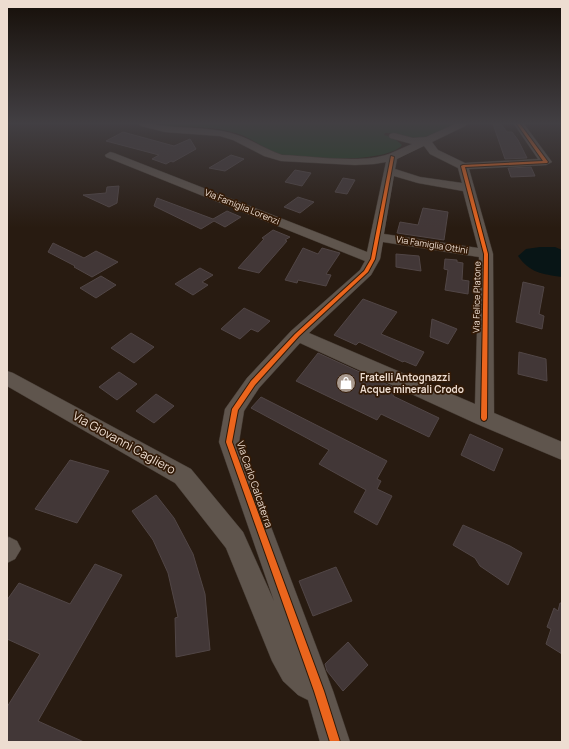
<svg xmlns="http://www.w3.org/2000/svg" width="569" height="749" font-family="Manrope,sans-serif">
	<rect width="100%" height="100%" fill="#281b11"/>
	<path fill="#1f3f21" d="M167,124H454C438,131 413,148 397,133H385L384,135L394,138L402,145C388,163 306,160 283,155C267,151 255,140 239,134C216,126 188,127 163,126Z"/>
	<path fill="#081516" d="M540,247H555L562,250V277C542,274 530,273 518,256L526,249Z"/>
	<g fill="#423737" stroke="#514646">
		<polygon points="493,124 501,124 507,132 512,132 518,140 527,158 505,159"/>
		<polygon points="123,132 174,146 190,139 196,149 173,162 171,161 166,164 152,159 159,155 106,141"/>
		<polygon points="231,155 244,159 225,171 209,168"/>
		<polygon points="531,167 535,176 511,177 508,168"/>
		<polygon points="295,170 311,173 302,186 285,182"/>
		<polygon points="343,178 355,180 347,194 335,192"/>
		<polygon points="119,186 117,203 109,207 83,195 106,193 107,187"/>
		<polygon points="298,197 314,202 300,213 284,207"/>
		<polygon points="157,198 213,219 227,211 241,217 225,227 214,221 201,229 154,206"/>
		<polygon points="423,208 448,212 444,240 397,233 400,222 418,225"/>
		<polygon points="273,230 290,237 285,240 287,241 259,273 238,268 264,239 262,238"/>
		<polygon points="53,243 84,258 96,251 118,262 92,277 74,267 75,266 48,252"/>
		<polygon points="303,248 318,254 322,248 340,253 326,274 331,275 326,286 298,280 297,283 285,280"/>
		<polygon points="396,254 419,256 421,271 396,267"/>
		<polygon points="445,259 457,260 457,262 463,263 462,280 469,281 468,294 445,290 448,270 444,269"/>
		<polygon points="200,268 213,275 202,282 208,285 193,295 175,284"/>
		<polygon points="101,276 116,285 96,298 80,288"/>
		<polygon points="523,282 544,287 539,314 544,316 542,329 516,322"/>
		<polygon points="363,299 397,312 381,334 424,352 416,366 404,361 403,362 359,342 356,345 334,335"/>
		<polygon points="244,308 270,321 258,332 251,329 240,339 221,329"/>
		<polygon points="432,319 457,329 448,344 430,337"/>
		<polygon points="131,333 154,347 134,363 111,348"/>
		<polygon points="519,352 546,359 547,381 518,374"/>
		<polygon points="318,353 397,389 393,396 439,418 429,437 381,414 377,420 296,381"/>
		<polygon points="119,372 137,384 117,400 99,387"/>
		<polygon points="156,394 174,406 154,423 136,411"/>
		<polygon points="261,397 387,461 377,479 381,481 377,489 392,496 377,525 354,512 366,490 319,464 329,450 251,408"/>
		<polygon points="470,434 503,449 494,471 461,455"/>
		<polygon points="70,460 109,471 77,523 35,509"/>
		<polygon points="156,495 174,518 193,554 205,594 210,650 176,657 175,618 178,617 168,573 153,540 132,511"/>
		<polygon points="463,525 510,546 522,553 508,585 480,566 475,558 453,545"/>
		<polygon points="95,564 122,575 38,721 84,742 7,742 7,707 40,654 7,639 7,600 19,583 70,604"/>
		<polygon points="336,567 352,601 313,616 299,581"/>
		<polygon points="560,603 562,603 562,654 546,644 551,629 547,627 554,608 558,611"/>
		<polygon points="348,642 368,665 343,691 327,671 325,664"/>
	</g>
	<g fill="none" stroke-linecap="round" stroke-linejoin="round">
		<defs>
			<g id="minor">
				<path d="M139,124C148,123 157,125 166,126C191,129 216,127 240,136C254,141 267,150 282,155C312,156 362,164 389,154C397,151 404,147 412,144L390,138L389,136L390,134L394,133L413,138L426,137L455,124H467L465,126L432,142L438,150L465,163L538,159L514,124H524L552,162L546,165L469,169L493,254L494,413L562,442V460L477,424L300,343L259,388L244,411L239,442L333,691L350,742H320L308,700L298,695L283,681L272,661L226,548L175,483L7,386V371L13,373L191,469L243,532L274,601L219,442L225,409L247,378L291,331L360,270L365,261L106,157L105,155L110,152L114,153L367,252L386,162L374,164L355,165L281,161L264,156L233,140L220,136L165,132L141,126ZM424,146L430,154L458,168L462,183L420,177L395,169L397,159ZM394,176L418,183L463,191L478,248L384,234ZM383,242L479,257L475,404L309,333L371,275L380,259Z"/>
				<polygon points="9,537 17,541 21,549 15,559 7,563 7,538"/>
			</g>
		</defs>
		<use href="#minor" stroke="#41372f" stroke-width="1"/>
		<use href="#minor" fill="#5f554d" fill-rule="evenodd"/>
		<defs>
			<g id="cycleway">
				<polygon points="517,124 520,124 548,162 547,163 465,167 488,254 487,418 486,420 484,421 482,420 481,418 484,254 461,166 463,165 543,161"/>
				<polygon points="391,156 394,157 375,259 368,272 299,336 255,385 238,410 232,442 324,691 340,742 330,742 314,691 226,442 232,409 251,381 295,334 364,271 371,259"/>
			</g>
		</defs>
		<use href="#cycleway" stroke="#321a07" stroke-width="2"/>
		<use href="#cycleway" fill="#eb651d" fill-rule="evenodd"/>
	</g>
	<linearGradient id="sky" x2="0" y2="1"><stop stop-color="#160f09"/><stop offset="0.54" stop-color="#423f43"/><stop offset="1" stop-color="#423f43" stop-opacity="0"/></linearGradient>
	<rect width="569" height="228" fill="url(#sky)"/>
	<defs>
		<symbol id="shop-disc" viewBox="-11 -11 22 22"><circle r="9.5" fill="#a8998e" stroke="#321a07"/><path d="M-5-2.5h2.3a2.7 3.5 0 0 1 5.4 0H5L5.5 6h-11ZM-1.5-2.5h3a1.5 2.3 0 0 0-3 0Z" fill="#fff"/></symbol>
	</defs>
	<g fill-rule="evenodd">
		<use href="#shop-disc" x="335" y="372" width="22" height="22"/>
	</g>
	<g text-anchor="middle" stroke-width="3.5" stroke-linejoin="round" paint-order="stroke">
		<g font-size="9" fill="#edddd1" stroke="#321a07">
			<text transform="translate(242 207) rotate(22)" y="3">Via Famiglia Lorenzi</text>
			<text transform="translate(432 245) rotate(9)" y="3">Via Famiglia Ottini</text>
			<text transform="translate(477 297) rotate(-89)" y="3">Via Felice Platone</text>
		</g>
		<g font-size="10" font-weight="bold" fill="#edddd1" stroke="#321a07" text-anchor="start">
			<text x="360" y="381">Fratelli Antognazzi<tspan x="360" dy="12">Acque minerali Crodo</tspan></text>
		</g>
		<g font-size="10" fill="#edddd1" stroke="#321a07">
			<text transform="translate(255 484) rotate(71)" y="4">Via Carlo Calcaterra</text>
		</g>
		<g font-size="12" fill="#edddd1" stroke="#321a07">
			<text transform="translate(124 443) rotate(29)" y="4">Via Giovanni Cagliero</text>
		</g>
	</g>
	<rect width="569" height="749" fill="none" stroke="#edddd1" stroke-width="16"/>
</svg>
